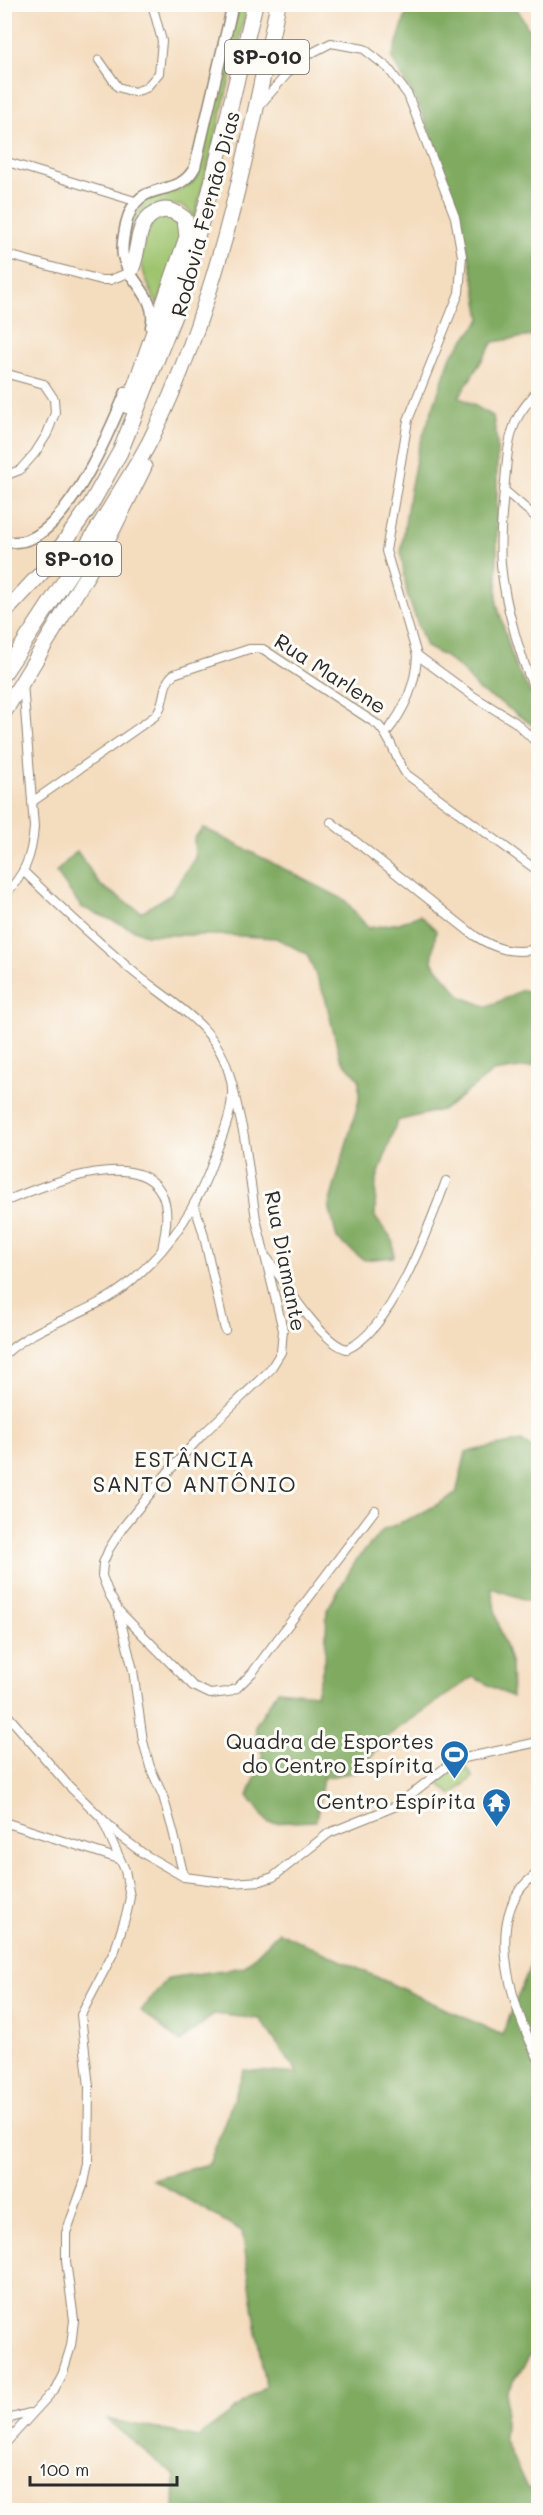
<svg xmlns="http://www.w3.org/2000/svg" width="543" height="2515" font-family="Mali,sans-serif">
	<rect width="100%" height="100%" fill="#fdfcf7"/>
	<filter id="ink" filterUnits="userSpaceOnUse"><feTurbulence type="fractalNoise" baseFrequency=".0167" numOctaves="2"/><feDisplacementMap in="SourceGraphic" scale="12" xChannelSelector="R" yChannelSelector="G"/><feConvolveMatrix kernelMatrix="1 2 1 2 8 2 1 2 1" color-interpolation-filters="sRGB"/></filter>
	<filter id="wash" filterUnits="userSpaceOnUse"><feTurbulence type="fractalNoise" baseFrequency=".008" numOctaves="4" result="noise"/><feDisplacementMap in="SourceGraphic" scale="24" xChannelSelector="R" yChannelSelector="G"/><feGaussianBlur stdDeviation="1.35" result="paint"/><feColorMatrix in="noise" values="0 0 0 0 0 0 0 0 0 0 0 0 0 0 0 0 0 1.4 0 .05"/><feComposite in="paint" operator="in"/></filter>
	<g filter="url(#wash)">
		<rect width="100%" height="100%" fill="#f4dcbe"/>
		<g fill="#9fc46e" stroke="#65784c" stroke-width="1.5">
			<path d="M239,5H247L233,67L194,220C190,201 169,204 155,207L130,253C127,242 129,235 132,225C146,180 178,204 198,176Z"/>
			<path d="M170,216L184,228L158,305C140,272 134,253 155,219Z"/>
			<polygon points="464,1764 473,1777 452,1795 436,1782"/>
		</g>
		<g fill="#7faa61" stroke="#556a46" stroke-width="1.5">
			<path d="M409,5H515L528,28L538,33V335L493,342L459,397L493,416L497,442V604L515,666L538,706V729L498,701L479,691L463,671L444,656L426,647L407,594L401,553L409,495L418,450L451,356L481,319C470,248 449,177 421,111C413,93 401,76 392,59Z"/>
			<polygon points="204,828 345,900 368,928 399,923 420,915 436,930 432,962 462,997 488,1007 522,990 538,993 538,1069 534,1066 493,1072 445,1109 397,1121 376,1182 375,1217 393,1241 394,1257 364,1260 337,1239 329,1205 359,1100 359,1079 340,1058 325,997 307,954 276,938 223,935 146,935 81,907 56,872 77,851 100,885 141,912 170,895 195,858 194,838"/>
			<polygon points="521,1441 538,1452 538,1604 491,1588 497,1619 511,1665 512,1697 473,1677 386,1737 361,1771 323,1778 316,1821 268,1823 248,1796 263,1758 255,1726 278,1690 316,1694 325,1660 327,1610 357,1559 383,1530 418,1515 456,1494 466,1452"/>
			<polygon points="279,1932 502,2035 538,1947 538,2344 507,2391 504,2439 527,2488 538,2491 538,2510 174,2510 175,2476 106,2419 198,2437 265,2387 242,2231 152,2179 209,2164 244,2070 298,2074 260,2019 214,2014 180,2042 141,2011 168,1978 244,1967"/>
		</g>
	</g>
	<g filter="url(#ink)">
		<g fill="none" stroke-linecap="round" stroke-linejoin="round">
			<defs>
				<g id="minor">
					<polyline points="99,60 118,87 134,92 146,88 159,73 162,41 152,4"/>
					<path d="M259,106L300,59L331,43L364,49L388,68L408,95L455,217L462,256L459,293L408,420L386,551L417,655C416,684 404,711 386,733"/>
					<polyline points="4,161 135,201"/>
					<polyline points="4,254 101,280 110,280 130,272"/>
					<polyline points="4,373 44,384 54,399 55,413 47,434 35,453 20,470 4,476"/>
					<path d="M538,390C531,399 522,408 517,419C506,442 507,467 504,491C502,515 499,539 501,564C504,600 521,663 538,696"/>
					<polyline points="504,490 538,519"/>
					<polyline points="417,655 473,696 515,722 538,744"/>
					<path d="M32,802L155,716C167,703 160,685 174,674L249,649H263L378,725C392,739 395,758 406,774L538,871"/>
					<path d="M331,822L475,936C497,950 513,954 538,949"/>
					<path d="M4,895C25,875 32,856 34,827L23,683"/>
					<polyline points="232,1083 244,1136 256,1219 283,1330 281,1352 270,1370 202,1435 168,1472 123,1527 109,1549 103,1563 102,1576 109,1594 119,1611 193,1686 210,1694 228,1692 237,1688 252,1673 375,1510"/>
					<path d="M4,1202C41,1186 157,1137 166,1209C168,1223 164,1237 162,1250"/>
					<polyline points="194,1204 203,1232 225,1330"/>
					<path d="M268,1259C283,1281 322,1344 347,1349C392,1330 429,1226 446,1181"/>
					<path d="M4,1355C39,1322 92,1315 130,1282C170,1248 198,1206 215,1156C223,1133 236,1106 231,1081C219,1024 170,1003 130,969C93,937 58,905 23,871"/>
					<polyline points="119,1614 133,1670 143,1741 150,1767 163,1796 173,1831 184,1877"/>
					<polyline points="4,1711 67,1784 121,1837 144,1854 184,1877 232,1883 261,1881 273,1877 329,1833 396,1806 455,1760 538,1742"/>
					<polyline points="4,1822 119,1859"/>
					<path d="M538,1872C532,1878 524,1883 519,1891C488,1937 516,2015 538,2058"/>
					<polyline points="4,2420 29,2413"/>
					<polyline points="4,2445 54,2390 63,2372 71,2346 74,2320 66,2261 66,2233 84,2183 88,2164 89,2087 81,2015 115,1950 127,1912 130,1897 125,1870 102,1819"/>
				</g>
				<g id="tertiary">
					<path d="M151,327C159,297 128,282 123,256C121,246 124,235 126,224C138,174 176,203 195,167L233,4"/>
					<path d="M4,542C15,543 26,542 36,536C75,513 109,433 126,392"/>
				</g>
				<g id="motorway">
					<path d="M128,406L187,237L185,219C177,213 170,208 160,211C133,218 141,254 130,272"/>
					<polyline points="4,613 46,568 90,506 120,452 175,313 210,191 255,4"/>
					<path d="M4,673C43,615 81,557 117,497C128,478 141,459 151,439C218,302 247,152 278,4"/>
					<polyline points="4,712 105,545 144,467"/>
				</g>
			</defs>
			<use href="#minor" stroke="#908474" stroke-width="10"/>
			<use href="#tertiary" stroke="#908474" stroke-width="13"/>
			<use href="#motorway" stroke="#908474" stroke-width="17"/>
			<use href="#minor" stroke="#fff" stroke-width="8"/>
			<use href="#tertiary" stroke="#fff" stroke-width="10"/>
			<use href="#motorway" stroke="#fff" stroke-width="15"/>
		</g>
	</g>
	<defs>
		<symbol id="stadium-pin" viewBox="-11 -11 22 30"><path d="M0 17L-7.5 6A9.5 9.5 0 1 1 7.5 6Z" fill="#1f6fb2" stroke="#fdfcf7"/><path d="M0-5a6.5 5 0 1 0 0 10a6.5 5 0 1 0 0-10ZM-3.5-1.8h7v3.6h-7Z" fill="#fff"/></symbol>
		<symbol id="temple-pin" viewBox="-11 -11 22 30"><path d="M0 17L-7.5 6A9.5 9.5 0 1 1 7.5 6Z" fill="#1f6fb2" stroke="#fdfcf7"/><path d="M0-6L5-2H3V0L6.5 2.5H4V6H1.5V3h-3V6H-4V2.5H-6.5L-3 0V-2H-5Z" fill="#fff"/></symbol>
	</defs>
	<g fill-rule="evenodd">
		<use href="#stadium-pin" x="438" y="1738" width="33" height="45"/>
		<use href="#temple-pin" x="480" y="1786" width="33" height="45"/>
	</g>
	<g text-anchor="middle" stroke-width="6" stroke-linejoin="round" paint-order="stroke">
		<g fill="#fdfcf7" stroke="#6a6a68" stroke-width="1.5">
			<rect x="225" y="40" width="84" height="34" rx="4.5"/>
			<rect x="37" y="542" width="84" height="34" rx="4.5"/>
		</g>
		<g font-size="20" font-weight="bold" fill="#2b2b2b">
			<text x="267" y="64">SP-010</text>
			<text x="79" y="566">SP-010</text>
		</g>
		<g font-size="21" fill="#2b2b2b" stroke="#fdfcf7">
			<text transform="translate(206 214) rotate(-75)" y="7">Rodovia Fernão Dias</text>
			<text transform="translate(330 674) rotate(33)" y="7">Rua Marlene</text>
			<text transform="translate(285 1261) rotate(79)" y="7">Rua Diamante</text>
		</g>
		<g font-size="21" fill="#2b2b2b" stroke="#fdfcf7" text-anchor="end">
			<text x="434" y="1749">Quadra de Esportes<tspan x="434" dy="24">do Centro Espírita</tspan></text>
			<text x="476" y="1809">Centro Espírita</text>
		</g>
		<g font-size="22" letter-spacing="1.5" fill="#2b2b2b" stroke="#fdfcf7">
			<text x="195" y="1467">ESTÂNCIA<tspan x="195" dy="25">SANTO ANTÔNIO</tspan></text>
		</g>
	</g>
	<rect width="543" height="2515" fill="none" stroke="#fdfcf7" stroke-width="24"/>
	<path d="M30 2476v9h147v-9" fill="none" stroke="#2b2b2b" stroke-width="3"/>
	<text x="39" y="2476" font-size="18" fill="#2b2b2b" stroke="#fdfcf7" stroke-width="4.5" paint-order="stroke">100 m</text>
</svg>
